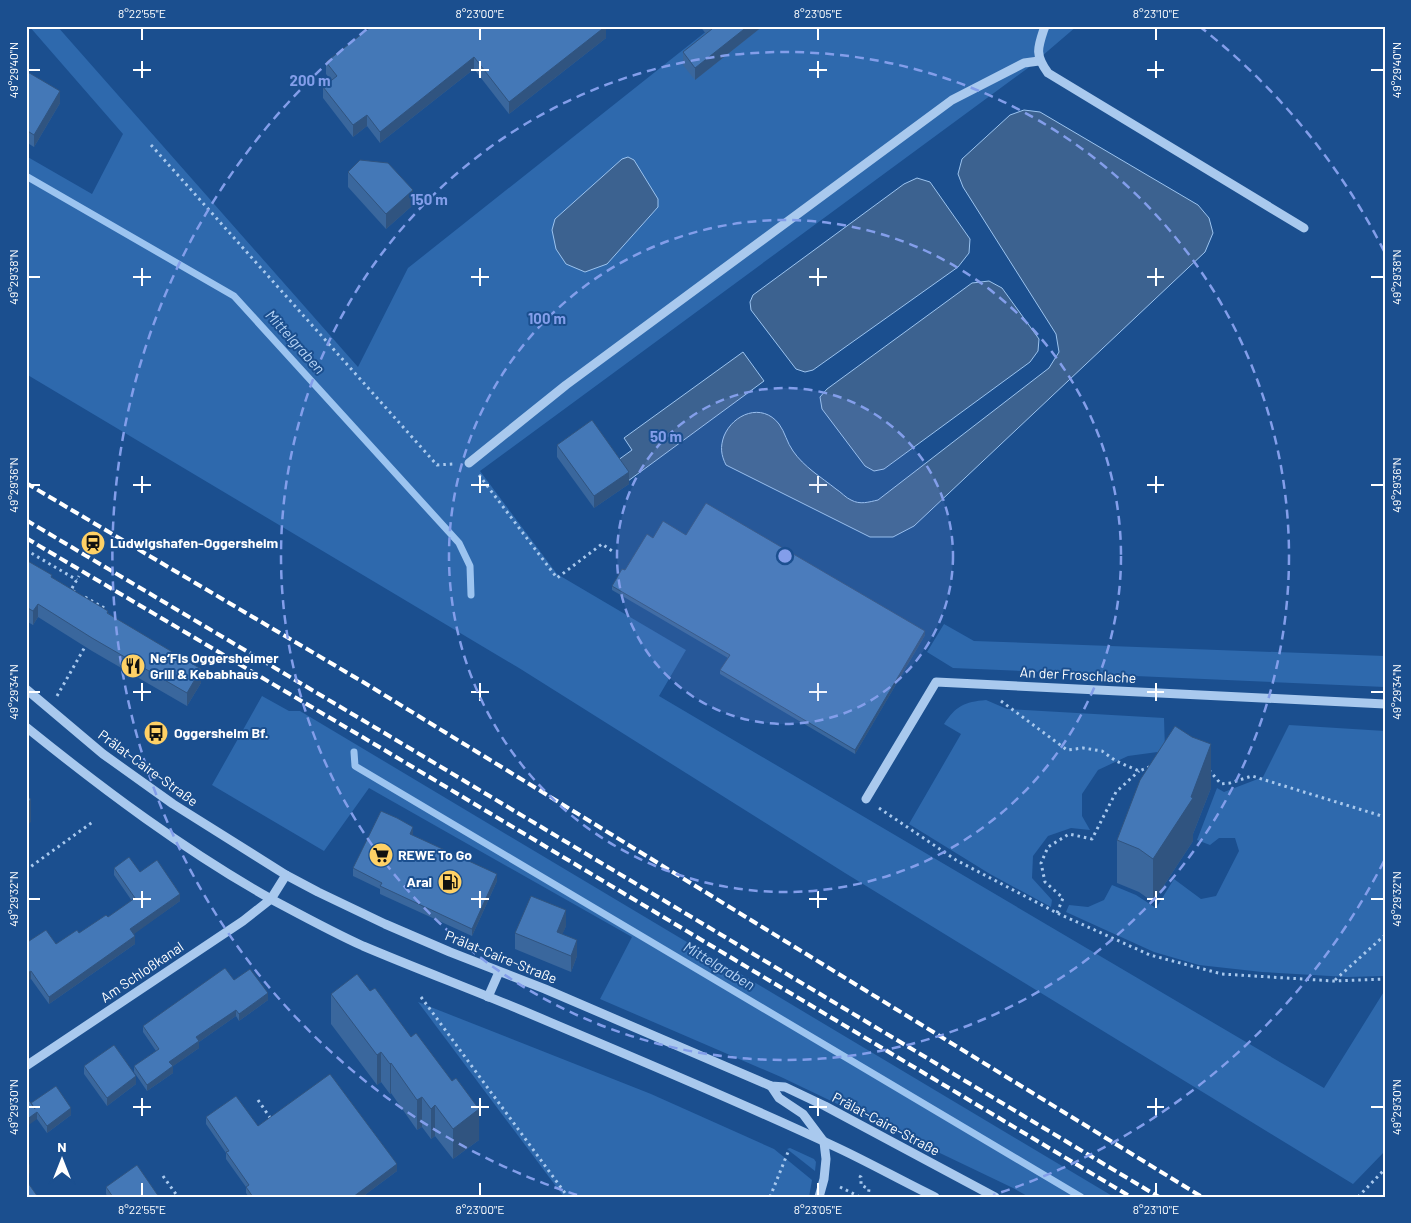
<svg xmlns="http://www.w3.org/2000/svg" width="1411" height="1223" font-family="Barlow,sans-serif">
	<rect width="100%" height="100%" fill="#1b4f8f"/>
	<g fill="#2e69ad">
		<polygon points="29,26 57,26 358,367 408,268 713,26 1077,26 1028,68 480,471 557,574 686,650 659,696 1324,1088 1385,990 1385,1151 1353,1184 845,873 519,668 26,374 26,156 92,194 123,134"/>
		<polygon points="944,624 974,641 1385,656 1385,687 953,668 927,652"/>
		<polygon points="262,696 289,711 300,711 1114,1197 1029,1197 1013,1188 781,1077 600,999 632,937 369,788 324,851 212,785"/>
		<path d="M986,700L1007,709L1164,718L1165,751L1128,756L1098,770L1082,794V816L1090,830L1071,828L1048,836L1033,856L1032,878L1052,900L1051,907L990,874L909,824L961,734L944,724C956,706 964,702 986,700Z"/>
		<polygon points="1289,725 1385,731 1385,976 1347,977 1262,972 1199,965 1154,952 1066,912 1069,905 1088,907 1104,900 1112,885 1136,895 1156,908 1174,879 1201,899 1216,896 1239,851 1235,838 1219,838 1210,845 1197,840 1217,788 1224,792 1263,777"/>
		<polygon points="418,1002 651,1094 774,1149 812,1180 809,1197 564,1197"/>
		<polygon points="790,1148 814,1159 816,1162 815,1171 787,1149"/>
	</g>
	<g fill="#3c6290" stroke="#9cc4f0">
		<path d="M1024,110L1040,112L1198,205L1209,218L1213,233L1205,252L914,526L893,537H870L726,465C721,455 720,447 724,436C733,414 762,402 779,424C785,432 787,443 793,451C804,467 821,477 836,489C841,492 846,498 851,500C860,505 869,502 878,500L1049,368L1059,352L1056,334L963,187L958,174L962,159L1010,115Z"/>
		<polygon points="628,157 634,160 658,199 658,207 607,264 585,272 566,264 556,249 552,230 555,219 622,159"/>
		<polygon points="917,178 930,182 970,239 969,253 958,267 813,370 805,372 796,369 751,310 750,302 753,295 904,184"/>
		<polygon points="989,281 1002,288 1039,339 1038,351 1030,362 884,469 874,471 865,466 822,409 820,397 827,389 972,283"/>
		<polygon points="743,352 764,381 628,481 614,463 632,450 624,438"/>
	</g>
	<g fill="none" stroke-linecap="round" stroke-linejoin="round">
		<g stroke="#9cc4f0" stroke-width="7">
			<polyline points="26,176 234,296 459,543 470,566 471,595"/>
			<polyline points="354,752 355,766 1081,1197"/>
		</g>
		<g stroke="#a9c9ee" stroke-width="3" stroke-dasharray="2.5 4" stroke-linecap="butt">
			<polyline points="151,145 437,465 453,464"/>
			<polyline points="479,475 557,578 602,544 615,553"/>
			<polyline points="26,550 77,580"/>
			<polyline points="75,592 71,590 79,576"/>
			<polyline points="85,597 106,609 104,613"/>
			<polyline points="57,696 86,645"/>
			<polyline points="1001,701 1067,750 1083,748 1102,751 1116,761 1139,771 1152,766"/>
			<polyline points="1209,770 1221,784 1230,783 1252,776 1385,817"/>
			<polyline points="879,808 956,860 1057,913 1150,955 1222,974 1334,981 1385,979"/>
			<polyline points="26,870 94,821"/>
			<polyline points="1057,913 1063,898 1045,882 1041,863 1048,847 1069,834 1092,839 1116,792 1139,771"/>
			<polyline points="1335,980 1385,935"/>
			<polyline points="421,997 568,1197"/>
			<polyline points="258,1100 271,1119"/>
			<polyline points="163,1176 178,1197"/>
			<polyline points="859,1176 861,1177 861,1185 869,1189 868,1197"/>
			<polyline points="840,1187 860,1197"/>
			<polyline points="770,1197 788,1152"/>
			<polyline points="1358,1197 1385,1169"/>
		</g>
		<g stroke="#a9c9ee" stroke-width="9">
			<path d="M1045,26C1038,47 1034,54 1048,73L1304,228"/>
			<polyline points="469,463 566,385 952,100 1024,63 1039,61"/>
			<polyline points="26,689 103,754 173,804 286,875 318,892 385,924 450,952 545,989 771,1086 785,1087 825,1106 995,1197"/>
			<path d="M26,727C104,790 184,850 271,899C301,915 332,932 363,946C415,968 468,988 521,1010C627,1055 734,1099 838,1148C870,1163 902,1181 935,1197"/>
			<polyline points="866,799 936,682 1385,704"/>
			<polyline points="488,997 499,972"/>
			<polyline points="26,1066 243,921 271,899 286,875"/>
			<polyline points="771,1086 779,1098 803,1114 824,1142 826,1159 824,1179 819,1197"/>
		</g>
		<g stroke="#fff" stroke-width="4" stroke-dasharray="9 4" stroke-linecap="butt">
			<polyline points="26,483 368,685 1202,1197"/>
			<polyline points="26,520 391,737 1159,1197"/>
			<polyline points="26,538 386,751 1131,1197"/>
		</g>
	</g>
	<g fill="#3a679d">
		<polygon points="700,26 763,26 695,80 683,65 683,52 706,34"/>
		<polygon points="606,38 509,114 474,69 380,143 367,126 353,137 323,98 323,87 331,80 326,74 326,62"/>
		<polygon points="26,71 60,103 34,147 26,142"/>
		<polygon points="348,172 413,205 386,229 348,187"/>
		<polygon points="557,445 629,484 594,508 557,457"/>
		<polygon points="686,535 925,635 855,754 720,674 720,670 728,658 612,590 612,586 625,570 653,538"/>
		<polygon points="26,560 52,578 108,613 201,683 187,706 92,651 38,617 33,625 26,621"/>
		<polygon points="1211,788 1193,834 1193,841 1153,902 1139,892 1117,883 1117,840"/>
		<polygon points="412,835 497,881 472,936 380,894 380,889 353,876 353,868"/>
		<polygon points="114,868 140,872 180,901 133,934 135,944 49,1004 31,979 26,943 56,944 79,933 108,917 132,901 114,875"/>
		<polygon points="566,926 562,934 577,956 571,972 515,949 515,933"/>
		<polygon points="234,980 268,1000 239,1021 236,1016 199,1042 199,1048 173,1066 173,1073 147,1091 134,1072 134,1066 156,1051 143,1032 143,1026"/>
		<polygon points="331,994 479,1140 453,1159 435,1136 431,1139 422,1127 417,1130 391,1093 390,1094 381,1082 377,1085 331,1024"/>
		<polygon points="84,1066 136,1084 107,1106 84,1074"/>
		<polygon points="31,1104 71,1115 47,1133 37,1119"/>
		<polygon points="206,1117 258,1126 397,1171 362,1197 249,1197 246,1193 246,1187 226,1159 226,1153 206,1124"/>
		<polygon points="106,1187 159,1197 108,1197 106,1194"/>
	</g>
	<g fill="#305480">
		<polygon points="606,26 606,38 509,114 509,102"/>
		<polygon points="748,26 763,26 695,80 695,68"/>
		<polygon points="474,57 474,69 380,143 380,132"/>
		<polygon points="60,91 60,103 34,147 34,135"/>
		<polygon points="367,115 367,126 353,137 353,125"/>
		<polygon points="413,190 413,205 386,229 386,214"/>
		<polygon points="629,472 629,484 594,508 594,496"/>
		<polygon points="38,604 38,617 33,625 33,611"/>
		<polygon points="925,631 925,635 855,754 855,750"/>
		<polygon points="201,669 201,683 187,706 187,693"/>
		<polygon points="1211,744 1211,788 1193,834 1193,841 1153,902 1153,859 1191,797"/>
		<polygon points="31,800 31,822 26,826 26,803"/>
		<polygon points="413,827 413,835 410,841 410,834"/>
		<polygon points="497,874 497,881 472,936 472,929"/>
		<polygon points="180,894 180,901 130,937 130,929"/>
		<polygon points="566,910 566,926 557,947 557,932"/>
		<polygon points="135,936 135,944 49,1004 49,997"/>
		<polygon points="577,940 577,956 571,972 571,956"/>
		<polygon points="31,971 31,979 26,982 26,974"/>
		<polygon points="268,993 268,1000 239,1021 239,1014"/>
		<polygon points="236,1010 236,1016 199,1042 199,1048 169,1069 169,1062 196,1037"/>
		<polygon points="381,1052 381,1082 377,1085 377,1055"/>
		<polygon points="391,1063 391,1093 390,1094 390,1064"/>
		<polygon points="173,1066 173,1073 147,1091 147,1085"/>
		<polygon points="136,1076 136,1084 107,1106 107,1098"/>
		<polygon points="422,1097 422,1127 417,1130 417,1100"/>
		<polygon points="435,1105 435,1136 431,1139 431,1109"/>
		<polygon points="71,1108 71,1115 47,1133 47,1126"/>
		<polygon points="479,1109 479,1140 453,1159 453,1129"/>
		<polygon points="37,1112 37,1119 26,1127 26,1120"/>
		<polygon points="397,1164 397,1171 362,1197 353,1197"/>
		<polygon points="30,1166 30,1173 26,1176 26,1169"/>
	</g>
	<g fill="#4478b7" stroke="#305480">
		<polygon points="372,26 606,26 509,102 474,57 380,132 367,115 353,125 323,87 337,76 326,62"/>
		<polygon points="709,26 748,26 695,68 683,52 712,29"/>
		<polygon points="26,71 60,91 34,135 26,130"/>
		<polygon points="360,160 388,163 413,190 386,214 348,172"/>
		<polygon points="592,420 629,472 594,496 557,445"/>
		<polygon points="706,503 925,631 855,750 720,670 730,655 612,586 622,569 625,570 647,534 653,538 663,521 686,535"/>
		<polygon points="26,560 52,575 51,577 108,611 107,613 201,669 187,693 92,638 38,604 33,611 26,607"/>
		<polygon points="1175,726 1192,737 1211,744 1191,797 1193,798 1153,859 1139,849 1117,840 1140,780"/>
		<polygon points="26,792 31,800 26,803"/>
		<polygon points="381,811 397,818 413,827 410,834 497,874 472,929 380,886 382,883 353,868"/>
		<polygon points="129,857 140,872 157,860 180,894 130,929 135,936 49,997 31,971 26,974 26,943 46,930 56,944 77,930 79,933 106,915 108,917 135,898 114,868"/>
		<polygon points="531,896 566,910 557,932 577,940 571,956 515,933"/>
		<polygon points="225,968 234,980 250,969 268,993 239,1014 236,1010 196,1037 199,1041 169,1062 173,1066 147,1085 134,1066 159,1049 143,1026"/>
		<polygon points="357,974 370,991 375,988 411,1037 416,1033 452,1081 456,1078 479,1109 453,1129 435,1105 431,1109 422,1097 417,1100 391,1063 390,1064 381,1052 377,1055 331,994"/>
		<polygon points="114,1045 136,1076 107,1098 84,1066"/>
		<polygon points="330,1074 397,1164 353,1197 253,1197 246,1187 249,1185 226,1152 229,1151 206,1117 236,1096 258,1126"/>
		<polygon points="56,1086 71,1108 47,1126 37,1112 26,1120 26,1096 35,1109 31,1103"/>
		<polygon points="26,1160 30,1166 26,1169"/>
		<polygon points="137,1165 159,1197 113,1197 106,1187"/>
		<polygon points="26,1180 38,1197 26,1197"/>
	</g>
	<path fill="none" stroke="#fff" stroke-width="2" d="M142,28V40M480,28V40M818,28V40M1156,28V40M142,61V78M480,61V78M818,61V78M1156,61V78M28,70H40M133,70H151M471,70H489M809,70H827M1147,70H1164M1371,70H1384M142,268V286M480,268V286M818,268V286M1156,268V286M28,277H40M133,277H151M471,277H489M809,277H827M1147,277H1164M1371,277H1384M142,476V493M480,476V493M818,476V493M1156,476V493M28,485H40M133,485H151M471,485H489M809,485H827M1147,485H1164M1371,485H1384M142,683V701M480,683V701M818,683V701M1156,683V701M28,692H40M133,692H151M471,692H489M809,692H827M1147,692H1164M1371,692H1384M142,891V908M480,891V908M818,891V908M1156,891V908M28,899H40M133,899H151M471,899H489M809,899H827M1147,899H1164M1371,899H1384M142,1098V1116M480,1098V1116M818,1098V1116M1156,1098V1116M28,1107H40M133,1107H151M471,1107H489M809,1107H827M1147,1107H1164M1371,1107H1384M142,1183V1196M480,1183V1196M818,1183V1196M1156,1183V1196"/>
	<circle cx="785" cy="556" r="168" fill="#839eea" fill-opacity=".12"/>
	<g fill="none" stroke="#839eea" stroke-width="2.5" stroke-dasharray="9 6">
		<circle cx="785" cy="556" r="168"/>
		<circle cx="785" cy="556" r="336"/>
		<circle cx="785" cy="556" r="504"/>
		<path d="M1384 861A672 672 0 0 1 993 1195M577 1195A672 672 0 0 1 371 26M1199 26A672 672 0 0 1 1384 251"/>
	</g>
	<defs>
		<symbol id="station-disc" viewBox="-11 -11 22 22"><circle r="9.5" fill="#ffd166" stroke="#1b4f8f"/><path d="M-3-6H3Q5-6 5-4V2Q5 4 3 4L4.5 6H3L1.5 4h-3L-3 6H-4.5L-3 4Q-5 4-5 2V-4Q-5-6-3-6ZM-3.5-4v3h7v-3ZM-3.5 1v1.5H-2V1ZM2 1v1.5H3.5V1Z" fill="#111"/></symbol>
		<symbol id="restaurant-disc" viewBox="-11 -11 22 22"><circle r="9.5" fill="#ffd166" stroke="#1b4f8f"/><path d="M-5-6h1v4h1v-4h1v4h1v-4h1v5L-1.5 .5V6h-2V.5L-5-1ZM5-6V6H3V1.5H1.5Q1.5-4 5-6Z" fill="#111"/></symbol>
		<symbol id="bus-disc" viewBox="-11 -11 22 22"><circle r="9.5" fill="#ffd166" stroke="#1b4f8f"/><path d="M-5-6H5V4H4V6H2V4H-2V6H-4V4H-5ZM-3.5-4V0h7V-4ZM-3.5 1.2v1.5H-2V1.2ZM2 1.2v1.5H3.5V1.2Z" fill="#111"/></symbol>
		<symbol id="supermarket-disc" viewBox="-11 -11 22 22"><circle r="9.5" fill="#ffd166" stroke="#1b4f8f"/><path d="M-6-5.5h2.5l.6 2H6L4.5 2H-2.5L-4.4-4H-6ZM-1.5 3.2a1.3 1.3 0 1 0 .1 0ZM3 3.2a1.3 1.3 0 1 0 .1 0Z" fill="#111"/></symbol>
		<symbol id="fuel-disc" viewBox="-11 -11 22 22"><circle r="9.5" fill="#ffd166" stroke="#1b4f8f"/><path d="M-5.5-6h7V0h2V4h1.3V-2.5L3-4.5l.8-.8L6-3V5H2.5V1h-1V6h-7ZM-4.2-4.7v3.2H.2V-4.7Z" fill="#111"/></symbol>
	</defs>
	<g fill-rule="evenodd">
		<use href="#station-disc" x="79" y="529" width="28" height="28"/>
		<use href="#restaurant-disc" x="119" y="652" width="28" height="28"/>
		<use href="#bus-disc" x="142" y="719" width="28" height="28"/>
		<use href="#supermarket-disc" x="367" y="841" width="28" height="28"/>
		<use href="#fuel-disc" x="436" y="868" width="28" height="28"/>
	</g>
	<g text-anchor="middle" stroke-width="4" stroke-linejoin="round" paint-order="stroke">
		<g font-size="14" font-weight="bold" fill="#fff" stroke="#1b4f8f" text-anchor="start">
			<text x="110" y="548">Ludwigshafen-Oggersheim</text>
			<text x="150" y="663">Ne‘Fis Oggersheimer<tspan x="150" dy="16">Grill &amp; Kebabhaus</tspan></text>
			<text x="174" y="738">Oggersheim Bf.</text>
			<text x="398" y="860">REWE To Go</text>
			<text x="432" y="887" text-anchor="end">Aral</text>
		</g>
		<g font-size="14" fill="#fff" stroke="#1b4f8f">
			<text transform="translate(1078 675) rotate(3)" y="5">An der Froschlache</text>
			<text transform="translate(148 768) rotate(36)" y="5">Prälat-Caire-Straße</text>
			<text transform="translate(501 957) rotate(22)" y="5">Prälat-Caire-Straße</text>
			<text transform="translate(142 972) rotate(-34)" y="5">Am Schloßkanal</text>
			<text transform="translate(886 1124) rotate(28)" y="5">Prälat-Caire-Straße</text>
		</g>
		<g font-size="15" font-style="italic" fill="#b5d3f5" stroke="#1b4f8f">
			<text transform="translate(295 342) rotate(48)" y="5">Mittelgraben</text>
			<text transform="translate(719 966) rotate(31)" y="5">Mittelgraben</text>
		</g>
	</g>
	<circle cx="785" cy="556" r="8" fill="#839eea" stroke="#1b4f8f" stroke-width="2.5"/>
	<g font-size="15" text-anchor="middle" font-weight="bold" fill="#839eea" stroke="#1b4f8f" stroke-width="4" stroke-linejoin="round" paint-order="stroke">
		<text x="310" y="86">200 m</text>
		<text x="429" y="205">150 m</text>
		<text x="547" y="324">100 m</text>
		<text x="666" y="442">50 m</text>
	</g>
	<rect width="1411" height="1223" fill="none" stroke="#1b4f8f" stroke-width="55"/>
	<g transform="translate(62 1160)" stroke="#1b4f8f" stroke-width="4" paint-order="stroke">
	<path d="M0-4L9 19L0 12L-9 19Z" fill="#ffffff"/>
	<text y="-8" font-size="14" font-weight="bold" text-anchor="middle" fill="#ffffff">N</text>
	</g>
	<rect x="28" y="28" width="1356" height="1168" fill="none" stroke="#fff" stroke-width="2"/>
	<g font-size="12" text-anchor="middle" fill="#fff">
		<text x="142" y="18">8°22'55"E</text>
		<text x="480" y="18">8°23'00"E</text>
		<text x="818" y="18">8°23'05"E</text>
		<text x="1156" y="18">8°23'10"E</text>
		<text transform="translate(14 70) rotate(-90)" y="4">49°29'40"N</text>
		<text transform="translate(1397 70) rotate(-90)" y="4">49°29'40"N</text>
		<text transform="translate(14 277) rotate(-90)" y="4">49°29'38"N</text>
		<text transform="translate(1397 277) rotate(-90)" y="4">49°29'38"N</text>
		<text transform="translate(14 485) rotate(-90)" y="4">49°29'36"N</text>
		<text transform="translate(1397 485) rotate(-90)" y="4">49°29'36"N</text>
		<text transform="translate(14 692) rotate(-90)" y="4">49°29'34"N</text>
		<text transform="translate(1397 692) rotate(-90)" y="4">49°29'34"N</text>
		<text transform="translate(14 899) rotate(-90)" y="4">49°29'32"N</text>
		<text transform="translate(1397 899) rotate(-90)" y="4">49°29'32"N</text>
		<text transform="translate(14 1107) rotate(-90)" y="4">49°29'30"N</text>
		<text transform="translate(1397 1107) rotate(-90)" y="4">49°29'30"N</text>
		<text x="142" y="1214">8°22'55"E</text>
		<text x="480" y="1214">8°23'00"E</text>
		<text x="818" y="1214">8°23'05"E</text>
		<text x="1156" y="1214">8°23'10"E</text>
	</g>
</svg>
